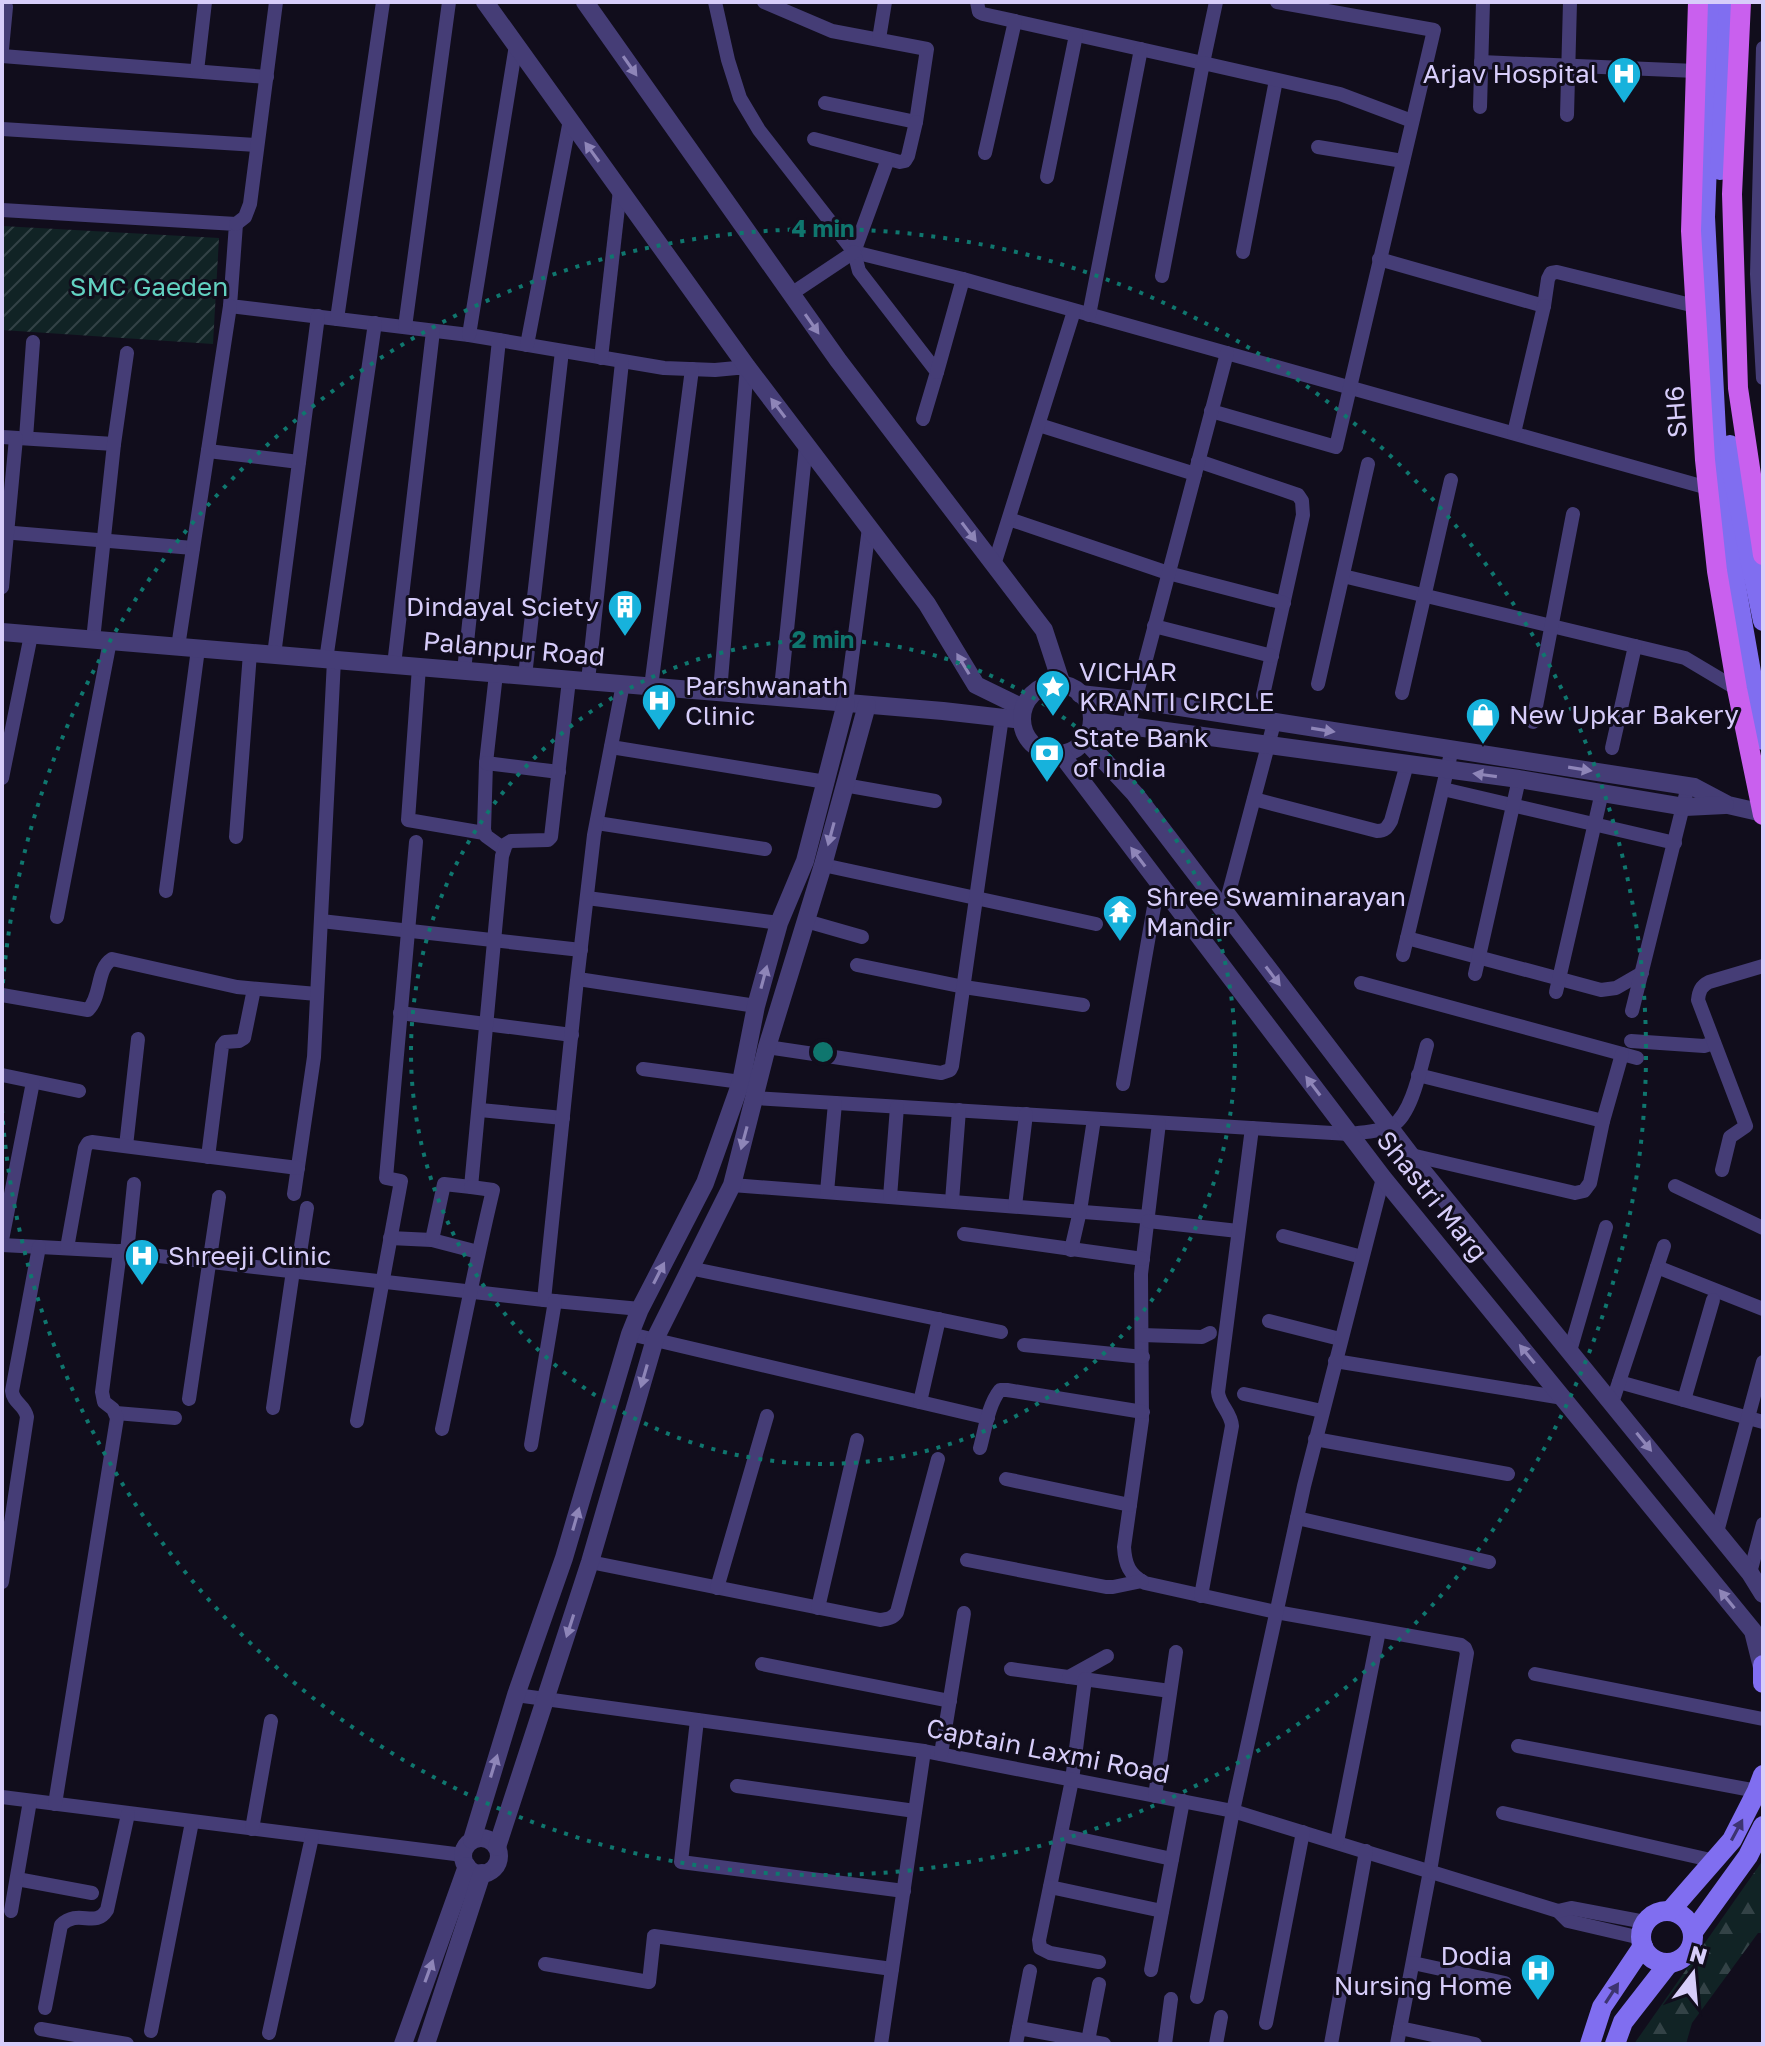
<svg xmlns="http://www.w3.org/2000/svg" width="1765" height="2046" font-family="'Golos Text',sans-serif">
	<defs>
		<pattern id="forest-firs" width="22" height="20" patternUnits="userSpaceOnUse" patternTransform="scale(2)"><rect width="22" height="20" fill="#112325"/><path d="M5 1l3.5 6h-7zM16 11l3.5 6h-7z" fill="#334246"/></pattern>
		<pattern id="garden-furrows" width="10" height="10" patternUnits="userSpaceOnUse" patternTransform="scale(2)"><rect width="10" height="10" fill="#112325"/><path d="M-1 1l2-2M0 10L10 0M9 11l2-2" fill="none" stroke="#334246"/></pattern>
	</defs>
	<rect width="100%" height="100%" fill="#110d1c"/>
	<polygon fill="url(#forest-firs)" points="1763,1860 1763,1933 1758,1933 1692,2023 1686,2044 1634,2044"/>
	<polygon fill="url(#garden-furrows)" points="2,226 219,238 213,344 2,330"/>
	<g fill="none" stroke-linecap="round" stroke-linejoin="round">
		<g stroke="#453d76" stroke-width="14">
			<polyline points="715,2 728,60 740,98 759,130 854,252 963,279 1708,488"/>
			<polyline points="764,2 832,31 927,49 916,122 825,103"/>
			<polyline points="977,2 979,12 983,14 1203,63 1216,2"/>
			<polyline points="879,39 885,2"/>
			<polyline points="1763,48 1757,274 1763,378"/>
			<polyline points="2,49 6,7"/>
			<polyline points="2,56 267,77"/>
			<polyline points="1481,62 1696,71"/>
			<polyline points="197,71 205,2"/>
			<polyline points="1480,107 1483,2"/>
			<polyline points="1567,115 1570,2"/>
			<polyline points="2,129 257,145"/>
			<polyline points="814,139 900,162 905,161 908,156 916,122"/>
			<polyline points="1318,147 1403,161"/>
			<polyline points="985,153 1015,21"/>
			<polyline points="888,159 854,252 859,271 937,372 923,419"/>
			<polyline points="1047,177 1076,35"/>
			<polyline points="2,210 236,224 230,306 469,335 664,368 715,370 747,367 720,692"/>
			<polyline points="236,224 245,217 250,204 276,2"/>
			<polyline points="1243,252 1276,80"/>
			<polyline points="1379,259 1544,306 1548,279 1551,273 1557,272 1695,306"/>
			<polyline points="1162,276 1203,63 1340,94 1412,121"/>
			<polyline points="791,294 854,252"/>
			<polyline points="1089,315 1141,49"/>
			<polyline points="337,319 383,2"/>
			<polyline points="405,327 449,2"/>
			<polyline points="469,335 516,45"/>
			<polyline points="527,345 570,120"/>
			<polyline points="601,358 620,190"/>
			<polyline points="937,372 963,279"/>
			<polyline points="1211,411 1336,447 1434,30 1277,2"/>
			<polyline points="1039,425 1195,474"/>
			<polyline points="1514,433 1544,306"/>
			<polyline points="2,437 114,444"/>
			<polyline points="26,438 33,342"/>
			<polyline points="208,451 299,462"/>
			<polyline points="1198,461 1298,495 1302,501 1303,515 1263,695"/>
			<polyline points="1009,519 1168,573 1284,603"/>
			<polyline points="2,532 193,548"/>
			<polyline points="994,565 1074,311"/>
			<polyline points="1343,576 1685,658 1737,689"/>
			<polyline points="2,587 16,438"/>
			<polyline points="1154,626 1272,656"/>
			<polyline points="93,640 114,444 127,353"/>
			<polyline points="178,647 230,306"/>
			<polyline points="274,655 318,316"/>
			<polyline points="326,660 375,323"/>
			<polyline points="394,665 433,331"/>
			<polyline points="419,667 408,820 484,833"/>
			<polyline points="464,671 499,340"/>
			<polyline points="496,674 486,763 484,830 486,836 504,849"/>
			<polyline points="525,676 562,351"/>
			<polyline points="588,681 622,362"/>
			<polyline points="1318,684 1368,464"/>
			<polyline points="651,687 692,369"/>
			<polyline points="1402,693 1451,480"/>
			<polyline points="780,698 806,445"/>
			<polyline points="846,703 869,528"/>
			<polyline points="1533,722 1573,514"/>
			<polyline points="1128,727 1227,353"/>
			<polyline points="611,747 826,782"/>
			<polyline points="1612,748 1635,646"/>
			<polyline points="486,763 559,772"/>
			<polyline points="2,778 31,635"/>
			<polyline points="844,785 935,801"/>
			<polyline points="1443,789 1675,843"/>
			<path d="M1254,799L1377,831C1385,831 1387,828 1391,821L1407,764"/>
			<polyline points="597,823 765,849"/>
			<polyline points="236,837 250,653"/>
			<polyline points="823,865 1096,924"/>
			<polyline points="166,891 198,649"/>
			<polyline points="587,898 779,923"/>
			<polyline points="1224,911 1274,723"/>
			<polyline points="57,917 110,641"/>
			<polyline points="321,921 581,950"/>
			<polyline points="806,921 862,937"/>
			<polyline points="1407,938 1601,990 1616,988 1642,973"/>
			<polyline points="1403,955 1452,749"/>
			<polyline points="857,965 964,987 1083,1005"/>
			<polyline points="1475,974 1519,779"/>
			<polyline points="578,979 756,1006"/>
			<polyline points="1361,983 1637,1058"/>
			<polyline points="1556,992 1602,792"/>
			<path d="M2,995L88,1010C102,996 96,969 112,959L237,987L317,994"/>
			<polyline points="1632,1011 1688,786"/>
			<polyline points="400,1013 572,1035"/>
			<polyline points="1631,1041 1704,1046 1714,1043"/>
			<polyline points="767,1047 941,1073 950,1070 952,1066 1002,717"/>
			<polyline points="643,1069 741,1082"/>
			<polyline points="2,1075 79,1091"/>
			<polyline points="1418,1075 1603,1121"/>
			<polyline points="1123,1084 1158,884"/>
			<path d="M755,1098L1349,1134C1362,1132 1381,1132 1393,1125C1412,1114 1421,1066 1427,1045"/>
			<polyline points="480,1110 563,1118"/>
			<path d="M1159,1123L1141,1274L1142,1420L1124,1547C1125,1564 1129,1575 1145,1583L1276,1612L1461,1645L1465,1648L1467,1653L1430,1871L1397,2044"/>
			<polyline points="126,1146 138,1039"/>
			<polyline points="1411,1155 1575,1193 1584,1191 1590,1183 1603,1121 1622,1054"/>
			<polyline points="208,1157 222,1046 225,1042 239,1041 244,1038 254,989"/>
			<path d="M1722,1170L1730,1137L1746,1126L1698,1000C1699,991 1701,986 1709,982L1763,966"/>
			<polyline points="732,1185 1148,1217"/>
			<polyline points="1675,1186 1763,1228"/>
			<polyline points="827,1192 835,1103"/>
			<polyline points="294,1194 314,1057 334,660"/>
			<polyline points="890,1197 897,1107"/>
			<polyline points="952,1201 959,1110"/>
			<polyline points="1015,1206 1026,1114"/>
			<polyline points="1148,1221 1238,1231"/>
			<polyline points="964,1234 1143,1259"/>
			<polyline points="1283,1236 1362,1257"/>
			<polyline points="390,1238 432,1240 478,1252"/>
			<polyline points="2,1240 33,1082"/>
			<polyline points="432,1240 444,1184 471,1187 502,856 506,844 511,841 548,840 551,837 569,680"/>
			<polyline points="2,1245 115,1251 544,1300 640,1309"/>
			<polyline points="67,1248 85,1148 88,1143 92,1142 298,1168"/>
			<polyline points="1071,1250 1080,1211 1094,1119"/>
			<polyline points="127,1252 134,1184"/>
			<polyline points="1657,1267 1763,1309"/>
			<polyline points="689,1268 1001,1332"/>
			<polyline points="297,1272 307,1208"/>
			<polyline points="544,1300 576,989 594,835 623,684"/>
			<polyline points="1269,1321 1340,1339"/>
			<polyline points="630,1334 988,1418"/>
			<polyline points="1142,1335 1202,1337 1210,1333"/>
			<polyline points="1024,1345 1143,1357"/>
			<polyline points="1570,1351 1606,1227"/>
			<polyline points="1335,1361 1563,1398"/>
			<polyline points="1619,1382 1763,1422"/>
			<polyline points="1244,1394 1322,1411"/>
			<polyline points="189,1399 219,1197"/>
			<polyline points="1684,1400 1713,1300"/>
			<polyline points="920,1402 939,1319"/>
			<polyline points="1612,1403 1664,1246"/>
			<polyline points="273,1408 293,1271"/>
			<polyline points="116,1413 175,1418"/>
			<polyline points="357,1421 401,1181 386,1178 416,842"/>
			<path d="M442,1429C459,1349 474,1269 493,1190L471,1187"/>
			<polyline points="1315,1439 1508,1474"/>
			<polyline points="531,1445 555,1301"/>
			<path d="M980,1448C985,1430 988,1405 1000,1390H1007L1143,1412"/>
			<polyline points="1006,1479 1130,1505"/>
			<polyline points="1297,1518 1489,1562"/>
			<polyline points="1717,1532 1763,1362"/>
			<polyline points="967,1560 1106,1587 1113,1587 1142,1581"/>
			<path d="M590,1562L880,1620C888,1619 893,1618 897,1612L938,1459"/>
			<polyline points="1750,1573 1763,1524"/>
			<path d="M2,1582L27,1417C25,1405 13,1403 12,1391L39,1247"/>
			<polyline points="717,1588 767,1416"/>
			<path d="M1201,1596L1232,1426C1231,1412 1219,1405 1218,1392L1252,1128"/>
			<polyline points="818,1608 857,1440"/>
			<polyline points="762,1664 950,1701"/>
			<polyline points="1011,1669 1170,1691"/>
			<polyline points="1535,1674 1763,1719"/>
			<polyline points="1069,1677 1107,1656"/>
			<polyline points="1085,1679 1072,1780 1039,1940 1040,1948 1050,1953 1099,1962"/>
			<polyline points="516,1695 924,1751 1233,1811 1558,1911 1568,1921 1641,1938"/>
			<polyline points="697,1720 681,1862 904,1891"/>
			<polyline points="1518,1746 1757,1791"/>
			<polyline points="941,1754 964,1613"/>
			<polyline points="737,1786 915,1811"/>
			<polyline points="1155,1796 1176,1652"/>
			<polyline points="2,1797 463,1855"/>
			<polyline points="55,1804 117,1418 113,1409 104,1402 102,1392 120,1251"/>
			<polyline points="1503,1813 1715,1861"/>
			<polyline points="252,1829 271,1721"/>
			<polyline points="1061,1835 1172,1859"/>
			<polyline points="1337,1842 1379,1631"/>
			<polyline points="17,1879 92,1893"/>
			<polyline points="1050,1887 1162,1911"/>
			<polyline points="11,1911 30,1801"/>
			<polyline points="1558,1911 1571,1908 1645,1922"/>
			<polyline points="1413,1963 1505,1983"/>
			<polyline points="545,1964 649,1982 654,1936 892,1969"/>
			<polyline points="1151,1970 1183,1801"/>
			<polyline points="1197,1997 1233,1811 1304,1486 1383,1178"/>
			<path d="M45,2008L61,1925C79,1908 95,1929 107,1910L128,1814"/>
			<polyline points="1266,2023 1303,1832"/>
			<polyline points="1019,2028 1030,1971"/>
			<polyline points="1400,2028 1475,2044"/>
			<polyline points="41,2029 127,2044"/>
			<polyline points="151,2031 192,1822"/>
			<polyline points="269,2033 312,1837"/>
			<polyline points="1088,2041 1099,1984"/>
			<polyline points="881,2044 924,1751"/>
			<polyline points="1016,2044 1019,2028 1104,2044"/>
			<polyline points="1165,2044 1171,1999"/>
			<polyline points="1216,2044 1221,2017"/>
			<polyline points="1331,2044 1366,1851"/>
		</g>
		<g stroke="#453d76" stroke-width="18">
			<polyline points="485,2 747,367 927,604 976,685 1023,708"/>
			<polyline points="585,2 838,360 1044,630 1062,685"/>
			<polyline points="2,632 943,711 1022,720"/>
			<circle cx="1057" cy="719" r="35"/>
			<polyline points="1080,694 1135,700 1694,787 1728,805 1763,813"/>
			<polyline points="1092,721 1519,779 1685,807 1725,805"/>
			<polyline points="1085,740 1135,794 1425,1174 1750,1573 1763,1594"/>
			<polyline points="1061,754 1383,1178 1753,1631 1762,1667"/>
			<circle cx="481" cy="1856" r="18"/>
			<polyline points="472,1840 516,1695 564,1558 630,1334 640,1309 705,1183 741,1082 756,1006 779,923 805,861 846,703"/>
			<polyline points="497,1847 590,1562 655,1339 732,1185 767,1047 823,865 867,705"/>
			<polyline points="403,2044 467,1866"/>
			<polyline points="426,2044 482,1873"/>
		</g>
		<g stroke="#806ef0" stroke-width="20">
			<polyline points="1713,2 1705,217 1719,490 1763,740"/>
			<polyline points="1720,170 1729,2"/>
			<polyline points="1730,445 1731,467 1763,621"/>
			<polyline points="1763,1665 1763,1683"/>
			<circle cx="1667" cy="1937" r="26"/>
			<polyline points="1670,1911 1732,1840 1757,1791 1763,1775"/>
			<polyline points="1693,1932 1748,1856 1763,1826"/>
			<polyline points="1590,2044 1602,2007 1643,1946"/>
			<polyline points="1615,2044 1623,2022 1669,1963"/>
		</g>
		<g stroke="#c960ee" stroke-width="20">
			<polyline points="1698,2 1691,231 1705,460 1717,571 1737,689 1763,815"/>
			<polyline points="1741,2 1732,194 1738,388 1763,555"/>
		</g>
	</g>
	<defs><path id="oneway-solid" d="M-6-.8H1V-3.2L6.5 0L1 3.2V.8H-6Z" transform="scale(2)"/></defs>
	<g fill="#8e85b8">
		<use href="#oneway-solid" transform="translate(630 66) rotate(55)"/>
		<use href="#oneway-solid" transform="translate(592 152) rotate(-126)"/>
		<use href="#oneway-solid" transform="translate(812 324) rotate(55)"/>
		<use href="#oneway-solid" transform="translate(778 408) rotate(-127)"/>
		<use href="#oneway-solid" transform="translate(969 532) rotate(53)"/>
		<use href="#oneway-solid" transform="translate(963 664) rotate(-121)"/>
		<use href="#oneway-solid" transform="translate(1323 730) rotate(9)"/>
		<use href="#oneway-solid" transform="translate(1580 769) rotate(9)"/>
		<use href="#oneway-solid" transform="translate(1485 775) rotate(-172)"/>
		<use href="#oneway-solid" transform="translate(831 834) rotate(105)"/>
		<use href="#oneway-solid" transform="translate(1138 857) rotate(-127)"/>
		<use href="#oneway-solid" transform="translate(1273 976) rotate(53)"/>
		<use href="#oneway-solid" transform="translate(764 977) rotate(-75)"/>
		<use href="#oneway-solid" transform="translate(1313 1086) rotate(-127)"/>
		<use href="#oneway-solid" transform="translate(744 1138) rotate(105)"/>
		<use href="#oneway-solid" transform="translate(659 1273) rotate(-63)"/>
		<use href="#oneway-solid" transform="translate(1527 1354) rotate(-129)"/>
		<use href="#oneway-solid" transform="translate(644 1376) rotate(106)"/>
		<use href="#oneway-solid" transform="translate(1644 1442) rotate(51)"/>
		<use href="#oneway-solid" transform="translate(576 1519) rotate(-74)"/>
		<use href="#oneway-solid" transform="translate(1727 1599) rotate(-129)"/>
		<use href="#oneway-solid" transform="translate(570 1626) rotate(108)"/>
		<use href="#oneway-solid" transform="translate(494 1766) rotate(-73)"/>
		<use href="#oneway-solid" transform="translate(429 1971) rotate(-70)"/>
	</g>
	<g fill="#3d3471">
		<use href="#oneway-solid" transform="translate(1737 1830) rotate(-62)"/>
		<use href="#oneway-solid" transform="translate(1612 1993) rotate(-57)"/>
	</g>
	<g fill="none" stroke="#0f766e" stroke-width="4" stroke-dasharray="4 8">
		<circle cx="823" cy="1052" r="412"/>
		<path d="M2 995A823 823 0 1 1 2 1109"/>
	</g>
	<defs>
		<symbol id="hospital-pin" viewBox="-11 -11 22 30"><path d="M0 17L-7.5 6A9.5 9.5 0 1 1 7.5 6Z" fill="#17b2dc" stroke="#110d1c"/><path d="M-5-5h3v3.5h4V-5h3V5h-3V1.5h-4V5h-3Z" fill="#fff"/></symbol>
		<symbol id="building-pin" viewBox="-11 -11 22 30"><path d="M0 17L-7.5 6A9.5 9.5 0 1 1 7.5 6Z" fill="#17b2dc" stroke="#110d1c"/><path d="M-4-6H4V6H1V3H-1V6H-4ZM-2.5-4.3h1.7v1.8h-1.7ZM.8-4.3h1.7v1.8H.8ZM-2.5-1h1.7V.8h-1.7ZM.8-1h1.7V.8H.8Z" fill="#fff"/></symbol>
		<symbol id="sight-pin" viewBox="-11 -11 22 30"><path d="M0 17L-7.5 6A9.5 9.5 0 1 1 7.5 6Z" fill="#17b2dc" stroke="#110d1c"/><path d="M0-6L1.8-2.2L6-1.7L2.9 1.2L3.7 5.4L0 3.3L-3.7 5.4L-2.9 1.2L-6-1.7L-1.8-2.2Z" fill="#fff"/></symbol>
		<symbol id="shop-pin" viewBox="-11 -11 22 30"><path d="M0 17L-7.5 6A9.5 9.5 0 1 1 7.5 6Z" fill="#17b2dc" stroke="#110d1c"/><path d="M-5-2.5h2.3a2.7 3.5 0 0 1 5.4 0H5L5.5 6h-11ZM-1.5-2.5h3a1.5 2.3 0 0 0-3 0Z" fill="#fff"/></symbol>
		<symbol id="bank-pin" viewBox="-11 -11 22 30"><path d="M0 17L-7.5 6A9.5 9.5 0 1 1 7.5 6Z" fill="#17b2dc" stroke="#110d1c"/><path d="M-6-4H6V4H-6ZM0-2.3a2.3 2.3 0 1 0 0 4.6a2.3 2.3 0 1 0 0-4.6Z" fill="#fff"/></symbol>
		<symbol id="temple-pin" viewBox="-11 -11 22 30"><path d="M0 17L-7.5 6A9.5 9.5 0 1 1 7.5 6Z" fill="#17b2dc" stroke="#110d1c"/><path d="M0-6L5-2H3V0L6.5 2.5H4V6H1.5V3h-3V6H-4V2.5H-6.5L-3 0V-2H-5Z" fill="#fff"/></symbol>
	</defs>
	<g fill-rule="evenodd">
		<use href="#hospital-pin" x="1604" y="54" width="40" height="54"/>
		<use href="#building-pin" x="605" y="587" width="40" height="54"/>
		<use href="#sight-pin" x="1033" y="667" width="40" height="54"/>
		<use href="#hospital-pin" x="639" y="681" width="40" height="54"/>
		<use href="#shop-pin" x="1463" y="695" width="40" height="54"/>
		<use href="#bank-pin" x="1027" y="733" width="40" height="54"/>
		<use href="#temple-pin" x="1100" y="892" width="40" height="54"/>
		<use href="#hospital-pin" x="122" y="1236" width="40" height="54"/>
		<use href="#hospital-pin" x="1518" y="1951" width="40" height="54"/>
	</g>
	<g text-anchor="middle" stroke-width="6" stroke-linejoin="round" paint-order="stroke">
		<g font-size="26" fill="#d7cdfa" stroke="#110d1c" text-anchor="start">
			<text x="1598" y="83" text-anchor="end">Arjav Hospital</text>
			<text x="599" y="616" text-anchor="end">Dindayal Sciety</text>
			<text x="1079" y="681">VICHAR<tspan x="1079" dy="30">KRANTI CIRCLE</tspan></text>
			<text x="685" y="695">Parshwanath<tspan x="685" dy="30">Clinic</tspan></text>
			<text x="1509" y="724">New Upkar Bakery</text>
			<text x="1073" y="747">State Bank<tspan x="1073" dy="30">of India</tspan></text>
			<text x="1146" y="906">Shree Swaminarayan<tspan x="1146" dy="30">Mandir</tspan></text>
			<text x="168" y="1265">Shreeji Clinic</text>
			<text x="1512" y="1965" text-anchor="end">Dodia<tspan x="1512" dy="30">Nursing Home</tspan></text>
		</g>
		<g font-size="26" fill="#62d1c1" stroke="#110d1c">
			<text x="149" y="296">SMC Gaeden</text>
		</g>
		<g font-size="26" fill="#d7cdfa" stroke="#110d1c">
			<text transform="translate(1676 412) rotate(-94)" y="9">SH6</text>
			<text transform="translate(514 649) rotate(5)" y="9">Palanpur Road</text>
			<text transform="translate(1432 1196) rotate(51)" y="9">Shastri Marg</text>
			<text transform="translate(1048 1751) rotate(11)" y="9">Captain Laxmi Road</text>
		</g>
	</g>
	<circle cx="823" cy="1052" r="12" fill="#0f766e" stroke="#110d1c" stroke-width="4"/>
	<g font-size="24" text-anchor="middle" font-weight="bold" fill="#0f766e" stroke="#110d1c" stroke-width="6" stroke-linejoin="round" paint-order="stroke">
		<text x="823" y="237">4 min</text>
		<text x="823" y="648">2 min</text>
	</g>
	<rect width="1765" height="2046" fill="none" stroke="#d7cdfa" stroke-width="8"/>
	<g transform="translate(1693 1974) rotate(16)" stroke="#110d1c" stroke-width="6" paint-order="stroke">
	<path d="M0-6L14 30L0 20L-14 30Z" fill="#d7cdfa"/>
	<text y="-12" font-size="22" font-weight="bold" text-anchor="middle" fill="#d7cdfa">N</text>
	</g>
</svg>
